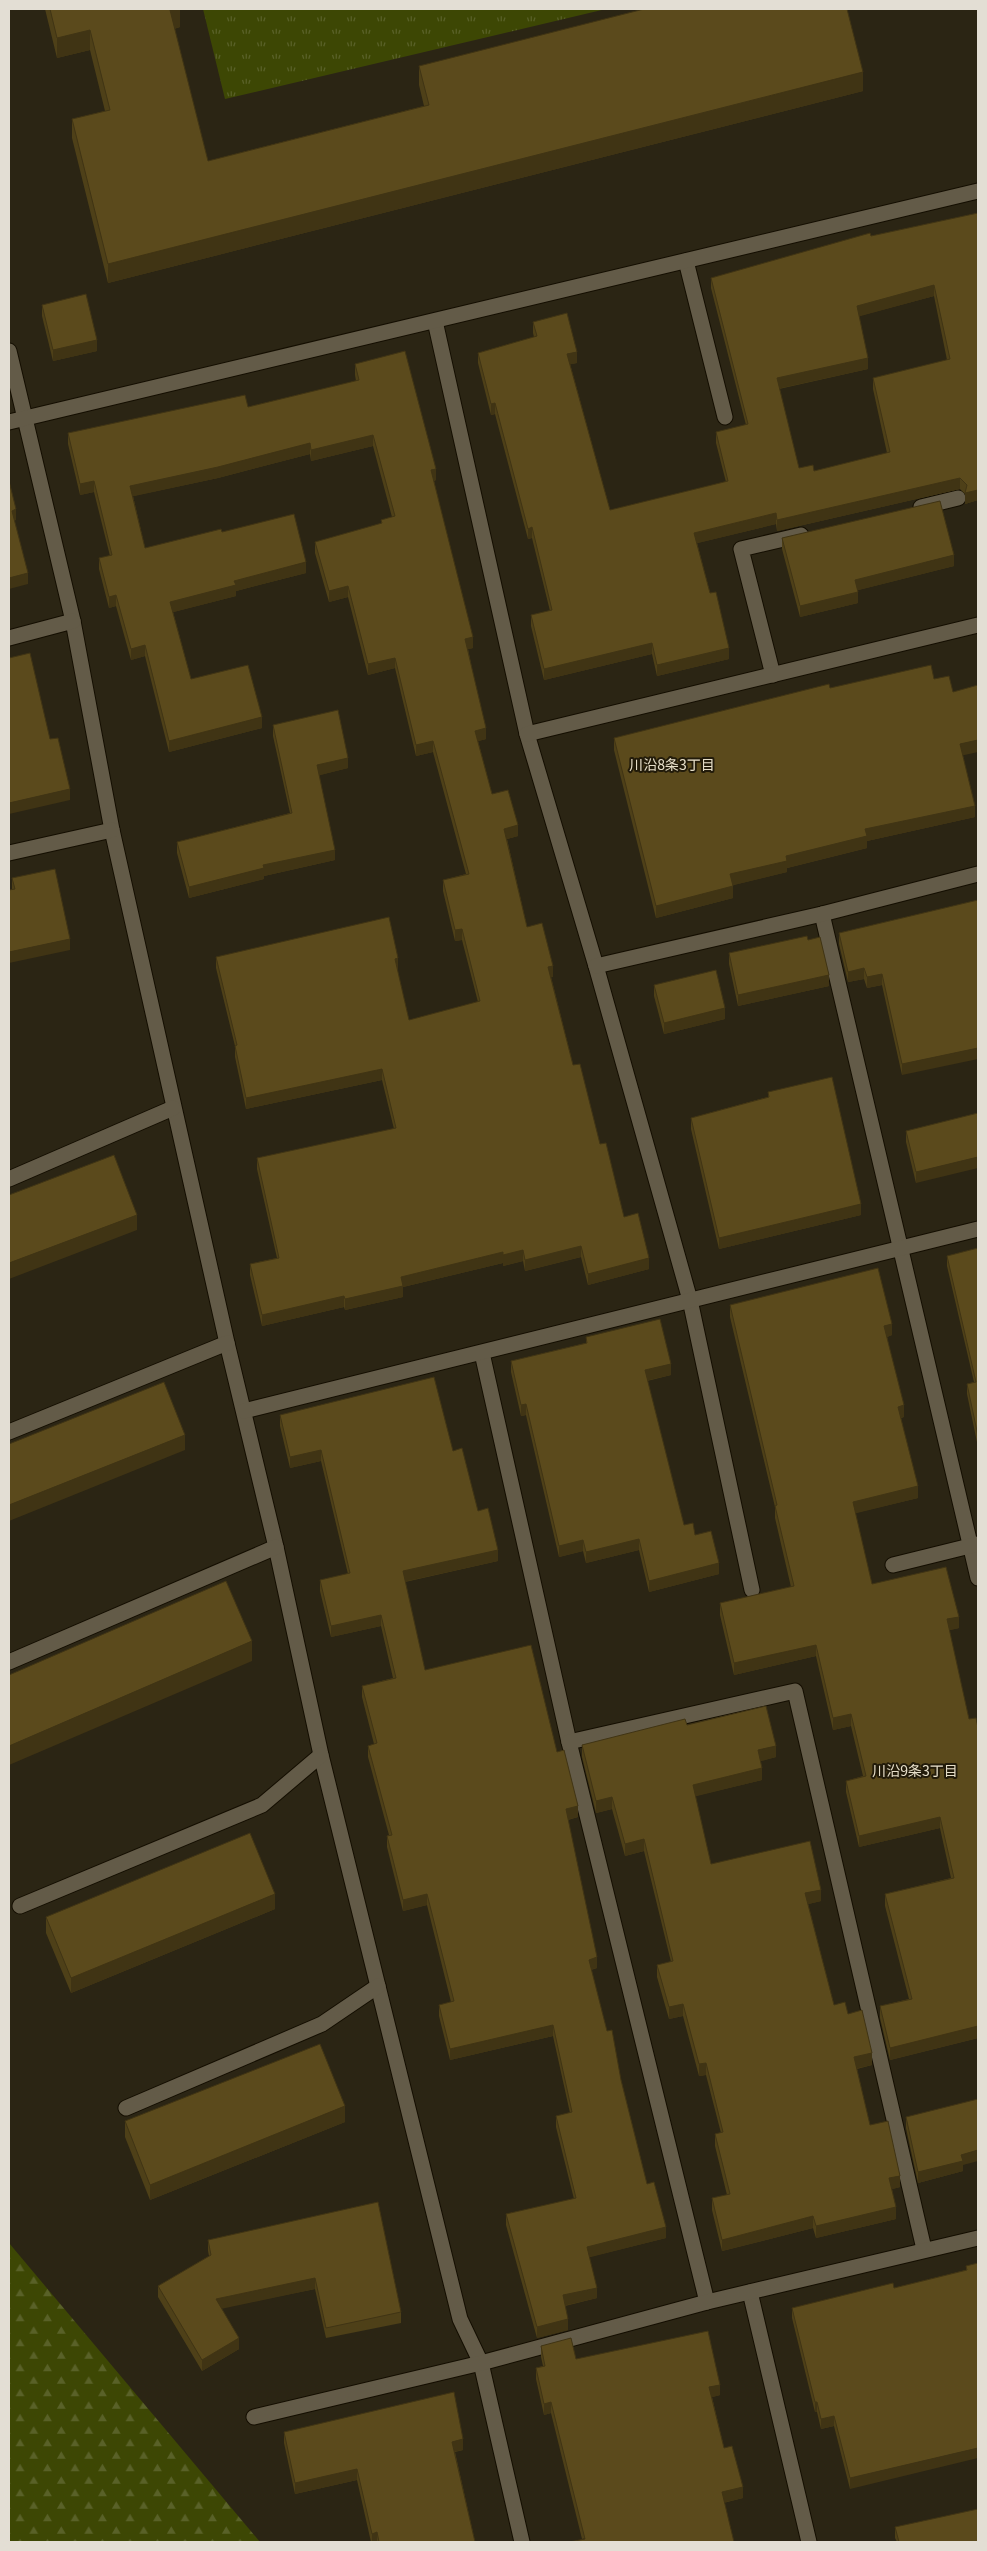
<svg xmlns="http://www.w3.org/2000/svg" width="987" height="2551" font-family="Georgia,'Noto Sans JP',serif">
	<defs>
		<pattern id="forest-firs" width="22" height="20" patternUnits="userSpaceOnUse" patternTransform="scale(1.25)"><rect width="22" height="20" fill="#3d4704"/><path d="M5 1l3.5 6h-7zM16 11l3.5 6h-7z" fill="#596128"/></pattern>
		<pattern id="park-tufts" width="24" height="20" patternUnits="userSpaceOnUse" patternTransform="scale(1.25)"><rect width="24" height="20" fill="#3d4704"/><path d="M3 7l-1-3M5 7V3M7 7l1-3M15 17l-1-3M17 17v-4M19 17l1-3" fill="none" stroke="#596128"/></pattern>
	</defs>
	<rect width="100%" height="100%" fill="#2b2514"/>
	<polygon fill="url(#forest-firs)" points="9,2243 260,2542 9,2542"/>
	<polygon fill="url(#park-tufts)" points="203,9 606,9 225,99"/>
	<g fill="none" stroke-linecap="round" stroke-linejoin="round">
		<defs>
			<g id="minor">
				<polyline points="686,261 725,417"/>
				<polyline points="435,321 527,734 596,966 690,1300 752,1590"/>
				<polyline points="9,351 73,621 112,830 227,1343 276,1547 321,1755 460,2319 481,2363 522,2542"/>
				<polyline points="9,422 978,191"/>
				<polyline points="921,507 958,498"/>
				<polyline points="9,638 73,621"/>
				<polyline points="773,675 741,549 801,535"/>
				<polyline points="527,734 978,625"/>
				<polyline points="9,853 112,830"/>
				<polyline points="822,914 978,1578"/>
				<polyline points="596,966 822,914 978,874"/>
				<polyline points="9,1179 173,1108"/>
				<polyline points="482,1353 569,1742 707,2302"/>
				<polyline points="244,1411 978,1229"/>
				<polyline points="9,1432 227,1343"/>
				<polyline points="893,1565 978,1544"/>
				<polyline points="9,1662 276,1547"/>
				<polyline points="569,1742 795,1691 924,2249"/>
				<polyline points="20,1906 262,1805 321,1755"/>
				<polyline points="126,2108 322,2024 378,1986"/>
				<polyline points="750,2292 809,2542"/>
				<polyline points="254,2417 481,2363 707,2302 978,2238"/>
			</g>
		</defs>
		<use href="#minor" stroke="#140e01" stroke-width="17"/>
		<use href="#minor" stroke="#635b48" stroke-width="15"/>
	</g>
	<g fill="#4e4018" fill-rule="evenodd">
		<polygon points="45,9 180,9 180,27 174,29 208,161 424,106 419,85 419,66 863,91 108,283 72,138 72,119 105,111 90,50 57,58"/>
		<path d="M978,213V500L965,504V494L960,489L777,531L776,524L697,543L710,593L729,659L657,676L652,654L544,680L531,626V615L550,611L532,538L528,539L495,414L491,415L478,363V353L534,337L533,333V322L577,363L570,364L610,510L726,482L716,443V432L746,425L711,288V278L871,236ZM934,296L947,360L873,378V389L887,453L814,471L799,468L779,389L868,369L859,316Z"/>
		<polygon points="42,305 97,351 53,361 42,316"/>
		<polygon points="355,364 436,480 434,481 473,648 468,649 486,739 478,741 492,794 518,836 507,839 527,927 553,977 551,977 573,1065 624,1217 649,1269 588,1285 581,1257 525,1271 523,1261 503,1266 503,1263 403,1287 403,1297 345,1310 344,1307 262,1326 250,1275 250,1264 277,1258 257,1169 257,1158 394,1129 382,1080 246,1109 235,1057 235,1046 216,968 216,957 398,969 397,969 409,1020 478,1002 462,940 455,941 443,891 443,880 466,874 433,752 416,756 395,668 368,675 348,597 329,602 315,553 315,542 381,524 381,520 392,517 373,446 311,461 310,454 218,478 133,496 145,548 222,532 306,573 236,591 236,596 173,612 191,679 262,728 169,752 145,656 131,660 116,606 109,608 99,569 99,558 110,556 94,492 80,495 68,444 68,433 248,407 356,381 355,375"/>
		<polygon points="782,538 954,566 858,590 858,603 800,617 782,549"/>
		<polygon points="934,679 963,756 975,817 867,841 867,848 787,868 787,872 733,885 733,898 656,918 614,750 614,738 830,688"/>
		<polygon points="273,725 348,768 319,775 335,860 264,876 264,879 189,898 177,853 177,842 290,813 273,736"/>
		<polygon points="12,878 70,950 12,889"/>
		<polygon points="978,900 902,1075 882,985 867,988 864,979 848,982 839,944 839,933"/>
		<polygon points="808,940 829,986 738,1006 729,964 729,953"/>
		<polygon points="654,985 725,1019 664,1034 654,996"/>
		<polygon points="768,1092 861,1215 719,1249 691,1129 691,1118 768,1097"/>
		<polygon points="978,1113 916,1183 906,1142 906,1131"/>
		<polygon points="978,1248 978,1447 967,1394 967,1384 974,1382 947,1266 947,1256"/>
		<polygon points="730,1305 892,1335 887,1337 904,1417 901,1418 918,1498 855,1513 872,1584 959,1628 949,1630 969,1719 978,1728 978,2038 890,2060 880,2018 880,2006 909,1999 885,1906 885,1894 951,1878 940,1828 859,1847 846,1792 846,1781 863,1776 851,1726 833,1730 816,1656 734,1675 720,1615 720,1603 791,1587 775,1518 775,1507 730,1317"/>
		<polygon points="586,1337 671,1375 647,1381 684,1525 695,1535 719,1574 649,1592 639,1550 586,1563 583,1551 559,1557 526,1415 521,1416 511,1372 511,1361 586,1343"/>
		<polygon points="280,1415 453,1451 498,1561 405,1582 425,1670 557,1752 578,1817 568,1820 597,1968 591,1970 607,2031 621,2080 647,2184 666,2238 589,2257 597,2298 565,2306 568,2330 537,2338 506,2225 506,2214 574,2199 556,2127 556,2116 570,2113 553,2036 450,2060 439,2016 439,2005 451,2002 427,1905 403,1911 387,1847 387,1836 389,1835 368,1757 368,1746 374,1744 362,1697 362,1686 393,1678 381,1626 331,1637 320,1591 320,1580 348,1574 321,1461 290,1468 280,1426"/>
		<polygon points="687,1725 776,1757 760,1761 762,1780 695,1796 711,1864 821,1901 808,1904 834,2005 848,2014 872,2065 857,2069 870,2125 900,2187 892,2189 896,2219 816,2238 813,2228 722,2251 712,2210 712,2198 727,2195 715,2146 715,2134 721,2133 706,2075 699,2076 683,2016 669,2019 657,1977 657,1965 671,1962 644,1851 625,1856 612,1809 596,1813 582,1757 582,1745"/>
		<polygon points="275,1909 71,1993 46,1933 46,1917"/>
		<polygon points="906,2117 963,2165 963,2171 918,2183 906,2128"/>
		<polygon points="125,2121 345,2122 150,2200 125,2137"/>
		<polygon points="378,2202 401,2312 401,2323 326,2338 315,2289 221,2308 239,2349 202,2371 158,2297 158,2286 209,2256 208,2251 208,2240"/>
		<polygon points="978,2263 850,2489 834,2426 821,2429 817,2412 815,2412 792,2318 792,2308 894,2288 966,2270 966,2266"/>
		<polygon points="541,2346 576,2359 720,2395 712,2397 724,2448 743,2498 582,2539 551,2413 544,2415 536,2379 536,2368 543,2366 541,2357"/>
		<polygon points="284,2432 463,2450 455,2452 475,2542 371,2542 357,2480 295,2494 284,2443"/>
		<polygon points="895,2527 978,2542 897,2542 895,2538"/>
	</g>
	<g fill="#403414">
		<polygon points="176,9 180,9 180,27 170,30 170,10"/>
		<polygon points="90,30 90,50 57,58 57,38"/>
		<polygon points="863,72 863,91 108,283 108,264"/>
		<polygon points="934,285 934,296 857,317 857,306"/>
		<polygon points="97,340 97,351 53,361 53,350"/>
		<polygon points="577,352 577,363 567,365 567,354"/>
		<polygon points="868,358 868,369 777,389 777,378"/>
		<polygon points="495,403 495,414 491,415 491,404"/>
		<polygon points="373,435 373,446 311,461 311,450"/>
		<polygon points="310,443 310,454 218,478 130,497 130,486"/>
		<polygon points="436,469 436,480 431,481 431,470"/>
		<polygon points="960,478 960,489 777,531 777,520"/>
		<polygon points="94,481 94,492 80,495 80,484"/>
		<polygon points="978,490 978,500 965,504 965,493"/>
		<polygon points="16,509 16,520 12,522 12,511"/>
		<polygon points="776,513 776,524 694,544 694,533"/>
		<polygon points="532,527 532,538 528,539 528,529"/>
		<polygon points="954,555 954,566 855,591 855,580"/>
		<polygon points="306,562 306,573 236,591 236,596 170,613 170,602 234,581"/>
		<polygon points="28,573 28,584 9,589 9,578"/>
		<polygon points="348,586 348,597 329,602 329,591"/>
		<polygon points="858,592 858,603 800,617 800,606"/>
		<polygon points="116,595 116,606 109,608 109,597"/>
		<polygon points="473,637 473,648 465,650 465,639"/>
		<polygon points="652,643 652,654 544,680 544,669"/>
		<polygon points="145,645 145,656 131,660 131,649"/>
		<polygon points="729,648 729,659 657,676 657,665"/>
		<polygon points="395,658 395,668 368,675 368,664"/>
		<polygon points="262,717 262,728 169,752 169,741"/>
		<polygon points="486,728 486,739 475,742 475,731"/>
		<polygon points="978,740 978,752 960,756 960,744"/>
		<polygon points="433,741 433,752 416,756 416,745"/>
		<polygon points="348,758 348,768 317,776 317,765"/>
		<polygon points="70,789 70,800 9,814 9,803"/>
		<polygon points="975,806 975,817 867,841 867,848 787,868 787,872 730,886 730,874 865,829"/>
		<polygon points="518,825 518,836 504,840 504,829"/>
		<polygon points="335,850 335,860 264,876 264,879 189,898 189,887 263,865"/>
		<polygon points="733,886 733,898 656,918 656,906"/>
		<polygon points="462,929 462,940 455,941 455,930"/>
		<polygon points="70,939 70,950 9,963 9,952"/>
		<polygon points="398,958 398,969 395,970 395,959"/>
		<polygon points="553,966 553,977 548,978 548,967"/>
		<polygon points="864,968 864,979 848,982 848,972"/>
		<polygon points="882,974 882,985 867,988 867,977"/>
		<polygon points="829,975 829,986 738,1006 738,995"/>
		<polygon points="725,1008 725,1019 664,1034 664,1023"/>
		<polygon points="978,1048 978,1059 902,1075 902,1064"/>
		<polygon points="382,1069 382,1080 246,1109 246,1098"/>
		<polygon points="978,1157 978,1168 916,1183 916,1172"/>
		<polygon points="861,1204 861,1215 719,1249 719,1238"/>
		<polygon points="137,1215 137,1230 9,1279 9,1263"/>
		<polygon points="581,1246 581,1257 525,1271 525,1260"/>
		<polygon points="523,1250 523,1261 503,1266 503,1255"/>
		<polygon points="503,1252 503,1263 403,1287 403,1297 345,1310 345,1299 401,1277"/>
		<polygon points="649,1258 649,1269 588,1285 588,1274"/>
		<polygon points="344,1296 344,1307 262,1326 262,1315"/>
		<polygon points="892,1324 892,1335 884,1338 884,1326"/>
		<polygon points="671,1364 671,1375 645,1381 645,1370"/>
		<polygon points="526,1404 526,1415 521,1416 521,1405"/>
		<polygon points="904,1405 904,1417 898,1418 898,1407"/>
		<polygon points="185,1435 185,1450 9,1521 9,1505"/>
		<polygon points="321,1450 321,1461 290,1468 290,1457"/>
		<polygon points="918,1486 918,1498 853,1514 853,1502"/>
		<polygon points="639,1539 639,1550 586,1563 586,1552"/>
		<polygon points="583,1540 583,1551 559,1557 559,1546"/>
		<polygon points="498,1550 498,1561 403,1582 403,1571"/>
		<polygon points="719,1563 719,1574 649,1592 649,1581"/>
		<polygon points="381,1615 381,1626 331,1637 331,1626"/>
		<polygon points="959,1617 959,1628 947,1631 947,1619"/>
		<polygon points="252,1641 252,1661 9,1765 9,1746"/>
		<polygon points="816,1645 816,1656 734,1675 734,1663"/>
		<polygon points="851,1714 851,1726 833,1730 833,1718"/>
		<polygon points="776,1746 776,1757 758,1762 758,1750"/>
		<polygon points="762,1768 762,1780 693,1797 693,1785"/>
		<polygon points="612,1797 612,1809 596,1813 596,1801"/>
		<polygon points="578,1806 578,1817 566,1820 566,1809"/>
		<polygon points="940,1817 940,1828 859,1847 859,1836"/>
		<polygon points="644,1839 644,1851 625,1856 625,1844"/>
		<polygon points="821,1890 821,1901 805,1905 805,1893"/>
		<polygon points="275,1894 275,1909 71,1993 71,1978"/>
		<polygon points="427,1894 427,1905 403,1911 403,1900"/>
		<polygon points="597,1957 597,1968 589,1970 589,1960"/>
		<polygon points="683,2004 683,2016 669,2019 669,2007"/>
		<polygon points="553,2025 553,2036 450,2060 450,2049"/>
		<polygon points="978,2026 978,2038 890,2060 890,2048"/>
		<polygon points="872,2053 872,2065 854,2069 854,2057"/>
		<polygon points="706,2063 706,2075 699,2076 699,2064"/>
		<polygon points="345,2106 345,2122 150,2200 150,2185"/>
		<polygon points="978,2150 978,2161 963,2165 963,2171 918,2183 918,2172 961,2155"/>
		<polygon points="900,2176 900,2187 889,2190 889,2178"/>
		<polygon points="896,2207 896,2219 816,2238 816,2226"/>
		<polygon points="813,2216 813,2228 722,2251 722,2240"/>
		<polygon points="666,2227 666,2238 587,2258 587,2247"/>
		<polygon points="315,2278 315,2289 216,2310 216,2299"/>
		<polygon points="597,2288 597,2298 563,2306 563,2295"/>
		<polygon points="568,2319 568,2330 537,2338 537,2327"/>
		<polygon points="239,2338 239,2349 202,2371 202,2360"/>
		<polygon points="720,2385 720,2395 709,2398 709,2387"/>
		<polygon points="551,2402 551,2413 544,2415 544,2404"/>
		<rect x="815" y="2402" width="2" height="10"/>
		<polygon points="834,2416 834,2426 821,2429 821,2419"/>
		<polygon points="463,2439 463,2450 452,2452 452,2442"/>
		<polygon points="978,2448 978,2458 850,2489 850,2478"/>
		<polygon points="357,2469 357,2480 295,2494 295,2483"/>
		<polygon points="743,2487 743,2498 722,2503 722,2492"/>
		<polygon points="377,2532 377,2542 372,2542 372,2534"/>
	</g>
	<g fill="#5b4a1c" stroke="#403414" fill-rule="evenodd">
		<polygon points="50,9 176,9 170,10 208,161 429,105 419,66 644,9 847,9 863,72 108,264 72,119 110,110 90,30 57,38"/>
		<path d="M978,213V490L965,493L967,485L960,478L777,520L776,513L694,533L710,593L716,592L729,648L657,665L652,643L544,669L531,615L552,610L532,527L528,529L495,403L491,404L478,353L537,336L533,322L567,313L577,352L567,354L610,510L728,481L716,432L748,424L711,278L870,233L871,236ZM934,285L950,359L873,378L890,452L814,471L813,465L799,468L777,378L868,358L857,306Z"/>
		<polygon points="86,294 97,340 53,350 42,305"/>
		<polygon points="405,351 436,469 431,470 473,637 465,639 486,728 475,731 492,794 508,790 518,825 504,829 527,927 542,923 553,966 548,967 573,1065 580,1064 600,1144 606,1143 624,1217 638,1213 649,1258 588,1274 581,1246 525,1260 523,1250 503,1255 503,1252 401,1277 403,1286 345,1299 344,1296 262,1315 250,1264 279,1258 257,1158 396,1128 382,1069 246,1098 235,1046 237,1045 216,957 389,917 398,958 395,959 409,1020 480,1001 462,929 455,930 443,880 469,874 433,741 416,745 395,658 368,664 348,586 329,591 315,542 382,523 381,520 395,516 373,435 311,450 310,443 218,467 130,486 145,548 221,529 222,532 294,514 306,562 234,581 236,585 170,602 191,679 248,665 262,717 169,741 145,645 131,649 116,595 109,597 99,558 112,555 94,481 80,484 68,433 245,395 248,407 359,380 355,364"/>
		<polygon points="9,481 16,509 12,511 28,573 9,578"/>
		<polygon points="940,501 954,555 855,580 858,592 800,606 782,538"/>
		<polygon points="30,653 50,739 58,738 70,789 9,803 9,658"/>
		<polygon points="931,665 934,679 949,676 953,692 978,685 978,740 960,744 975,806 865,829 867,836 786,856 787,861 730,874 733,886 656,906 614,738 829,684 830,688"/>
		<polygon points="338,710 348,758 317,765 335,850 263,865 264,868 189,887 177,842 292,813 273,725"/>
		<polygon points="55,869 70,939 9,952 9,890 15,889 12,878"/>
		<polygon points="978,900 978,1048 902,1064 882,974 867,977 864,968 848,972 839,933"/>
		<polygon points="807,936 808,940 820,937 829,975 738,995 729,953"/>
		<polygon points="716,970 725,1008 664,1023 654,985"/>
		<polygon points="832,1077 861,1204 719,1238 691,1118 769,1097 768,1092"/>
		<polygon points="978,1113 978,1157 916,1172 906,1131"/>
		<polygon points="114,1155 137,1215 9,1263 9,1195"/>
		<polygon points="978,1248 978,1436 967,1384 976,1382 947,1256"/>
		<polygon points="878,1268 892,1324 884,1326 904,1405 898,1407 918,1486 853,1502 872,1584 946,1567 959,1617 947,1619 969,1719 976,1718 978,1728 978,2026 890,2048 880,2006 912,1999 885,1894 954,1878 940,1817 859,1836 846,1781 866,1776 851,1714 833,1718 816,1645 734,1663 720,1603 794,1586 775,1506 777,1505 730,1305"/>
		<polygon points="660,1319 671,1364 645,1370 684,1525 693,1523 695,1535 711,1531 719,1563 649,1581 639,1539 586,1552 583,1540 559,1546 526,1404 521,1405 511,1361 587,1343 586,1337"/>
		<polygon points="434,1377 453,1451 462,1448 478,1511 488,1508 498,1550 403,1571 425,1670 531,1645 557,1752 564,1750 578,1806 566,1809 597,1957 589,1960 607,2031 612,2030 621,2080 647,2184 654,2182 666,2227 587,2247 597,2288 563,2295 568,2319 537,2327 506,2214 576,2198 556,2116 572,2112 553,2025 450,2049 439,2005 454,2001 427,1894 403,1900 387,1836 392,1835 368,1746 377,1743 362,1686 396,1678 381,1615 331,1626 320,1580 350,1573 321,1450 290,1457 280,1415"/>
		<polygon points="164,1382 185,1435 9,1505 9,1444"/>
		<polygon points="226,1581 252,1641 9,1746 9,1675"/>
		<polygon points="766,1706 776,1746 758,1750 762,1768 693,1785 711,1864 810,1841 821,1890 805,1893 834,2005 845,2002 848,2014 862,2010 872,2053 854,2057 870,2125 888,2121 900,2176 889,2178 896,2207 816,2226 813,2216 722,2240 712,2198 730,2194 715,2134 723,2132 706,2063 699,2064 683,2004 669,2007 657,1965 673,1961 644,1839 625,1844 612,1797 596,1801 582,1745 685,1719 687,1725"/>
		<polygon points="250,1833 275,1894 71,1978 46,1917"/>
		<polygon points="320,2044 345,2106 150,2185 125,2121"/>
		<polygon points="978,2099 978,2150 961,2155 963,2161 918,2172 906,2117"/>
		<polygon points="378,2202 401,2312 326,2328 315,2278 216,2299 239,2338 202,2360 158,2286 211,2255 208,2240"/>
		<polygon points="978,2263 978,2448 850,2478 834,2416 821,2419 817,2402 815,2402 792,2308 893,2283 894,2288 967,2270 966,2266"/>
		<polygon points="708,2331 720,2385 709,2387 724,2448 732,2446 743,2487 722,2492 734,2542 569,2542 585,2539 551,2402 544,2404 536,2368 545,2366 541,2346 571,2338 576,2359"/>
		<polygon points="454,2392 463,2439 452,2442 475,2542 379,2542 377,2532 372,2534 357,2469 295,2483 284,2432"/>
		<polygon points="978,2509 978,2542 899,2542 895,2527"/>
	</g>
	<g text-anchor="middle" stroke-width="4" stroke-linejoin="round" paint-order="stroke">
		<g font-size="14" fill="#e7dfc9" stroke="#221b0a">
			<text x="672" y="770">川沿8条3丁目</text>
			<text x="915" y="1776">川沿9条3丁目</text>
		</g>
	</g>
	<rect width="987" height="2551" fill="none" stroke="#e3ded4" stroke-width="20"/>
</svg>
